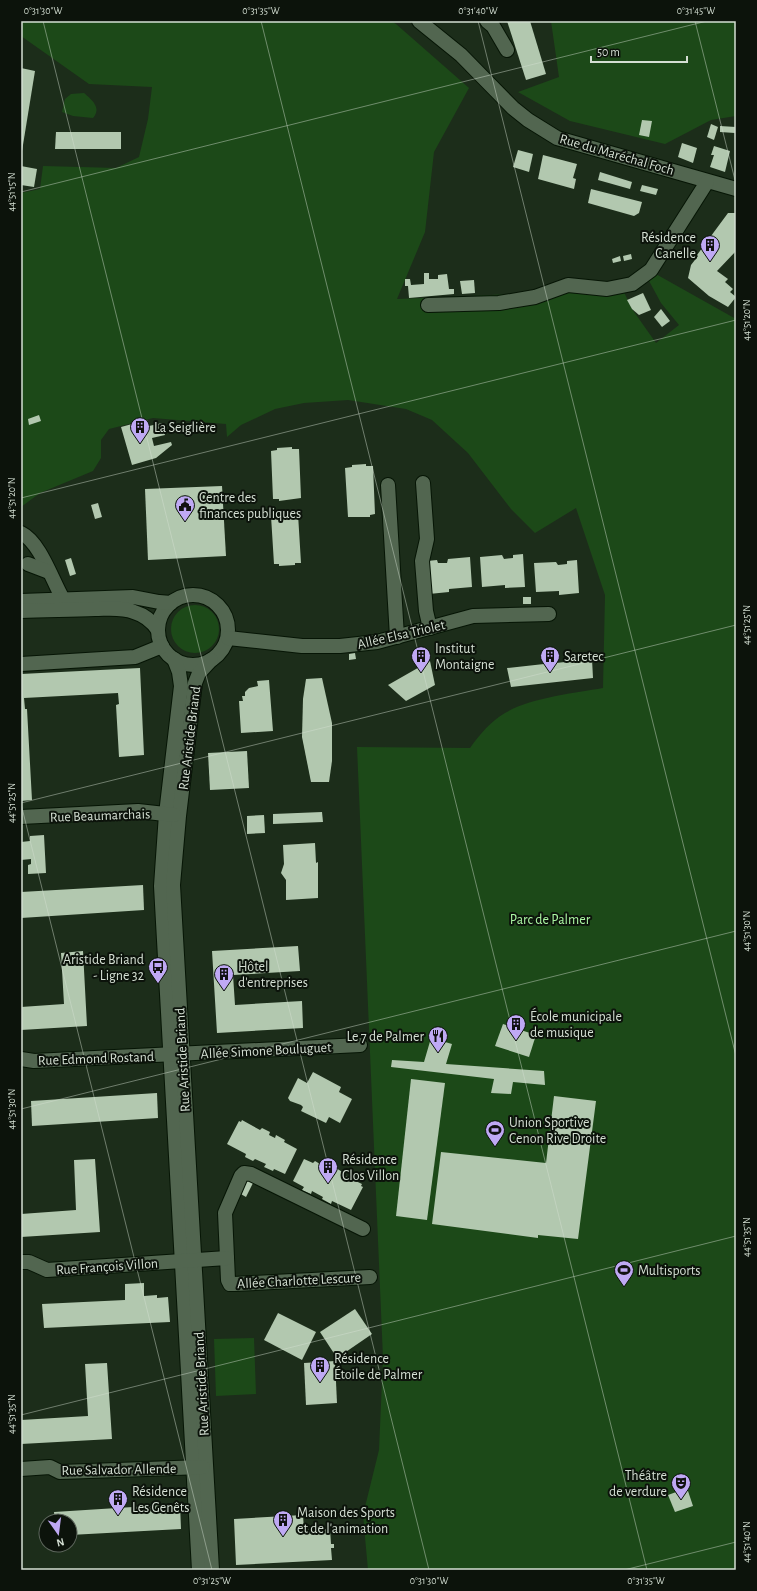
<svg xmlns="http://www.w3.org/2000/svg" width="757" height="1591" font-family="'Alegreya Sans',sans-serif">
	<rect width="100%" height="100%" fill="#1c2d1a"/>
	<g fill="#1c4918">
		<path d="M21,21H391L396,24L469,88L434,152L425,232L397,299C472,297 547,291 623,290L632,309L656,343L679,325L661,303L648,279L654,273L736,319V1570H368L363,1515L379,1450L383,1358L357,747L470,748C480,734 491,721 505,713C529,698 575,693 603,688L605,595L576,508L535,533L511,509L468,453L432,420L406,409L348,400L304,403L275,409L241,425L227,437L226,424L153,418L109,429L101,440V458L93,471L40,493L21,507V193L40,189L43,166L116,168L139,157L148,119L152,87L89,84L21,36Z"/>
		<polygon points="551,21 736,21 736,116 711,120 665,144 570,121 518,92 559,77"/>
		<path d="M84,93C92,100 102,108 93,118L73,116L62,112L65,99L71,94Z"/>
		<circle cx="195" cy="629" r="24"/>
		<polygon points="254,1338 256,1394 216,1396 214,1339"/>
	</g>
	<g fill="#b2c8af">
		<polygon points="507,21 530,21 546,74 526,80"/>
		<polygon points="21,68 35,71 22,151 21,151"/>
		<polygon points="642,120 652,121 649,137 639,135"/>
		<polygon points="711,124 718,127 714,140 707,137"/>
		<polygon points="720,126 736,127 735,133 720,132"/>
		<polygon points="56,132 121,132 121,149 55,149"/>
		<polygon points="682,143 697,148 693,163 678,157"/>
		<polygon points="714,146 730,151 725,172 710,167 714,155 711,155"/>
		<polygon points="518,150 533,154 529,172 513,167"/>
		<polygon points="543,155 577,164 573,178 576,179 574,189 538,179"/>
		<polygon points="21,166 37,169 34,187 21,185"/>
		<polygon points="600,172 632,182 630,189 598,180"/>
		<polygon points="642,185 658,189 656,195 640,191"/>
		<polygon points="591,189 642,202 639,213 634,216 588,203"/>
		<polygon points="728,213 736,213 736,251 717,271 728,279 725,282 733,289 730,292 736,297 728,307 709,296 688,278 691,265 698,256 697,255"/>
		<polygon points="631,254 632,259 624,261 623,256"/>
		<polygon points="620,256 621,261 613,263 612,259"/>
		<polygon points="424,273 429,273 429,279 438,279 438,275 447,274 449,289 454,289 454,294 409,298 408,286 405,286 405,279 410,279 411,285 424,284"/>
		<polygon points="474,280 475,293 462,294 460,281"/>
		<polygon points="643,293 651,310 639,315 632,309 627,300"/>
		<polygon points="661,309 670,321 662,327 654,317"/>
		<polygon points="39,415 41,421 29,425 28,419"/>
		<polygon points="147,420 149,426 162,423 165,435 152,438 154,446 171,442 172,445 156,458 132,465 121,427"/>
		<polygon points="292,447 292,449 299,449 301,498 279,501 279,499 273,499 271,451 277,450 277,448"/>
		<polygon points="366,464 366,466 373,466 375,514 370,515 370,517 348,517 345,468 352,467 352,465"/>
		<polygon points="222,486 226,556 148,560 145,489"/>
		<polygon points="98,503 102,517 95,519 91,505"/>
		<polygon points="292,512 292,514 298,514 301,563 295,563 295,565 279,566 279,564 274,564 271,516 277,515 277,513"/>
		<polygon points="523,554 525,587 505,588 505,585 482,587 480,557 502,555 504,559 513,558 513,555"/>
		<polygon points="470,557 472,587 449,589 449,592 429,594 427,561 437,560 438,563 447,563 448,559"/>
		<polygon points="71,558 76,574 70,576 65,560"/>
		<polygon points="577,560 579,593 559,595 559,591 536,592 534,563 556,562 558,565 567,564 567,561"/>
		<rect x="523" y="597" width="8" height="7"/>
		<polygon points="355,653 356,659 349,660 349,654"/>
		<polygon points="592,659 593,678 511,687 507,668 544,664 545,662 554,661 556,663"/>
		<polygon points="430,661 435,685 406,701 388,685"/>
		<polygon points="140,668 144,755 119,757 116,705 119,704 118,693 24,698 25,709 27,709 32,800 21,801 21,674"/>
		<polygon points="322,678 332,723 332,761 329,782 311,782 302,737 303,699 306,679"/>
		<polygon points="269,680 273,731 241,733 239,701 243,701 242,696 245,696 245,692 249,688 258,686 257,681"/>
		<polygon points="247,751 249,788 210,790 208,753"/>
		<polygon points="322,812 323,822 273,824 273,814"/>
		<polygon points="264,815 265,833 247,834 247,816"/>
		<polygon points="44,835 46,873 28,874 28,865 31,864 31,859 21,860 21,842 30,841 30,836"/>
		<polygon points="315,843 316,863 318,862 318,898 286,900 286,880 281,873 284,864 283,845"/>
		<polygon points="143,885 144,910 21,918 21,892"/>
		<polygon points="298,946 300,971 233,975 235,1005 302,1001 303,1028 217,1033 212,951"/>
		<polygon points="83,951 87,1026 21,1030 21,1007 64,1004 61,953"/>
		<polygon points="503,1024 536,1035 529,1057 495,1046"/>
		<polygon points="431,1038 452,1044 446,1064 544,1071 545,1085 513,1082 511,1094 491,1093 494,1079 391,1067 392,1060 424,1062"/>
		<polygon points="313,1072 341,1087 339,1092 352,1099 340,1123 329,1117 326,1123 301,1111 303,1107 301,1105 290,1101 288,1098 298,1078 307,1083"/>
		<polygon points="411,1079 445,1083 427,1220 396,1216"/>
		<polygon points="157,1093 158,1118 32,1126 31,1101"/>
		<polygon points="554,1096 596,1101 578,1239 538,1235 538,1238 432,1224 441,1152 546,1163"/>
		<polygon points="242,1120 260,1130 262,1128 270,1132 269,1135 275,1138 276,1135 285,1140 284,1142 297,1149 285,1174 274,1169 273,1171 264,1167 266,1164 255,1159 253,1161 245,1157 246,1154 227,1144 239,1121 241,1122"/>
		<polygon points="95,1159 100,1232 21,1237 21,1214 76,1210 74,1160"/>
		<polygon points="304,1159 313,1163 315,1161 320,1164 321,1161 330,1165 328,1168 334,1171 336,1168 344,1173 343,1175 362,1184 361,1186 363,1187 351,1210 332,1201 331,1204 322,1199 323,1197 312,1191 311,1194 302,1190 304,1187 293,1181"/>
		<polygon points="247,1177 254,1181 246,1197 239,1193"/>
		<polygon points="144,1283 144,1296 157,1295 157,1298 168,1297 170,1322 44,1328 42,1304 125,1300 125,1284"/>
		<polygon points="355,1309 372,1334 337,1358 320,1332"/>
		<polygon points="278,1313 316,1332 302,1360 264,1340"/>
		<polygon points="335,1361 337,1403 306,1405 304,1363"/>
		<polygon points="107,1363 112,1439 21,1444 21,1420 88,1416 85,1364"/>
		<polygon points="687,1488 693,1506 675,1512 668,1495"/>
		<polygon points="180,1504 181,1529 70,1535 70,1521 55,1521 54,1512"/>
		<polygon points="303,1515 304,1530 330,1529 331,1544 334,1544 334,1548 331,1548 332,1560 236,1565 234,1519"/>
	</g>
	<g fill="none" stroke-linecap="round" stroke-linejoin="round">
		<defs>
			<g id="minor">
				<polyline points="419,21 461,55 513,108 528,120 557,138 736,189"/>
				<polyline points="487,21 493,26 507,50"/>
				<polyline points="428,305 499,303 535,297 568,285 607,289 632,284 651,270 707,182"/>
				<polyline points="423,483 427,539 422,561 426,611 430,628"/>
				<polyline points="388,485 397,637"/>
				<path d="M21,533C40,542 52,580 63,599L64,607"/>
				<polyline points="28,564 49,572"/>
				<circle cx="193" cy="630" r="35"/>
				<polyline points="21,601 133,597 159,602 171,603"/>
				<path d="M21,611C46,610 70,610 95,609C107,609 122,607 134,612C144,615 152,621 158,630"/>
				<polyline points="228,638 302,646 340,646 377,642 473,616 549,614"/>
				<polyline points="174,659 179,672 181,686 166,814 161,886 199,1570"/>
				<polyline points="211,660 199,673 195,683 179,816 173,885 212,1570"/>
				<polyline points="21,664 135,657 162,646"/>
				<polyline points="21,817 138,811 174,815"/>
				<polyline points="21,1059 34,1061 360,1045"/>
				<polyline points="363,1229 251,1174 244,1173 241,1176 225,1213 228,1280 230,1284 234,1284 370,1277"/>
				<polyline points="21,1262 29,1262 47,1270 227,1258"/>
				<polyline points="21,1469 50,1467 60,1472 203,1467"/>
			</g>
		</defs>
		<use href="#minor" stroke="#061505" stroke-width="16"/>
		<use href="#minor" stroke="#526650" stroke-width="14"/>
	</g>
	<path fill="none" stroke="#d4dfd3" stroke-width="1" stroke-opacity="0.45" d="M43,21L429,1570M261,21L647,1570M478,21L736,1056M695,21L736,184M21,192L707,21M21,498L736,320M21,803L736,625M21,804L212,1570M21,1109L736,931M21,1415L736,1236M624,1570L736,1542"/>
	<defs>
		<symbol id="building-pin" viewBox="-11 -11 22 30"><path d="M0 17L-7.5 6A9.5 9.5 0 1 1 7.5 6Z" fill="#bfa9f4" stroke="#0c130b"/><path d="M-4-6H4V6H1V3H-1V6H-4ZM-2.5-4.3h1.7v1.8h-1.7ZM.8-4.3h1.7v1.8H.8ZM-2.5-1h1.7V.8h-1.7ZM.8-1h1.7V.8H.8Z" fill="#111"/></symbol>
		<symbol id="civic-pin" viewBox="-11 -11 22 30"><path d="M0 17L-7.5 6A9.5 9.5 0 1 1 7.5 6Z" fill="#bfa9f4" stroke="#0c130b"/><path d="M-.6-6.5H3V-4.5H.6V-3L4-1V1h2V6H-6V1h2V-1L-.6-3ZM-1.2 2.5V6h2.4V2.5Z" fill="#111"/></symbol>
		<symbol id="bus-pin" viewBox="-11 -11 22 30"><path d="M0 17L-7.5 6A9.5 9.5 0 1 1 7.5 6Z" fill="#bfa9f4" stroke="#0c130b"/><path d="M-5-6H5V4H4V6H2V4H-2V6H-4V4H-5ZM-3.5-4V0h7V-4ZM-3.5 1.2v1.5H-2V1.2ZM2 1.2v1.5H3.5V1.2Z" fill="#111"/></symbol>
		<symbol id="restaurant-pin" viewBox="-11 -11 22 30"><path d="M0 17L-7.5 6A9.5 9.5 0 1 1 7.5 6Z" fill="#bfa9f4" stroke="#0c130b"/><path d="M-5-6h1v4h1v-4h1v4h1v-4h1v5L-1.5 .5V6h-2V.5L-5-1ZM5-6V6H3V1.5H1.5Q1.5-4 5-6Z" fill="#111"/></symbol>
		<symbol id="stadium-pin" viewBox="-11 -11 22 30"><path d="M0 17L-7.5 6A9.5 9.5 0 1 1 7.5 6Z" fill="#bfa9f4" stroke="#0c130b"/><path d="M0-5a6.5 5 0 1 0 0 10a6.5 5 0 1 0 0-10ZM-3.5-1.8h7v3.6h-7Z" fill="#111"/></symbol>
		<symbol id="theatre-pin" viewBox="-11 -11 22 30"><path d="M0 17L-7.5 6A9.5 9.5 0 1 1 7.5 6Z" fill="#bfa9f4" stroke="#0c130b"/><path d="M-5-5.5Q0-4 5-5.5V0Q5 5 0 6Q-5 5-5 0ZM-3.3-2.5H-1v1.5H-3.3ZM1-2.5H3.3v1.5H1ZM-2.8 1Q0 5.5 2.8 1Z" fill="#111"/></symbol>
	</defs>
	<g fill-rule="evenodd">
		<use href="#building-pin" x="699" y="234" width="22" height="30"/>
		<use href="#building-pin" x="129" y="416" width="22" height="30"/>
		<use href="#civic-pin" x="174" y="494" width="22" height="30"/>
		<use href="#building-pin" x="410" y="645" width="22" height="30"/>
		<use href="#building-pin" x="539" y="645" width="22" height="30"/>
		<use href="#bus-pin" x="147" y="956" width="22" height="30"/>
		<use href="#building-pin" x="213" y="963" width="22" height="30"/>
		<use href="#building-pin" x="505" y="1013" width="22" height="30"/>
		<use href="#restaurant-pin" x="427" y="1025" width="22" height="30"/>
		<use href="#stadium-pin" x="484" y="1119" width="22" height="30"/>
		<use href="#building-pin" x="317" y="1156" width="22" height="30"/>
		<use href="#stadium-pin" x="613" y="1259" width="22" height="30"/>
		<use href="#building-pin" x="309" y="1355" width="22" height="30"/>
		<use href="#theatre-pin" x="670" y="1472" width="22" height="30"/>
		<use href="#building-pin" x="107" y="1488" width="22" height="30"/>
		<use href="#building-pin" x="272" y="1509" width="22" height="30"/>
	</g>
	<g text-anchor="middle" stroke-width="4" stroke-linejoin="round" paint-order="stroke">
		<g font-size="14" fill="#d4dfd3" stroke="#0c130b">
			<text transform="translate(617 154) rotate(16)" y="5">Rue du Maréchal Foch</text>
			<text transform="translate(401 634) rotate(-13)" y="5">Allée Elsa Triolet</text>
			<text transform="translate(189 738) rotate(-83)" y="5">Rue Aristide Briand</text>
			<text transform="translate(100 815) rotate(-2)" y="5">Rue Beaumarchais</text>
			<text transform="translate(266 1050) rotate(-3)" y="5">Allée Simone Bouluguet</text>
			<text transform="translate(96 1058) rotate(-2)" y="5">Rue Edmond Rostand</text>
			<text transform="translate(182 1060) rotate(-93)" y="5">Rue Aristide Briand</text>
			<text transform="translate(107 1266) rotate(-4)" y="5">Rue François Villon</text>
			<text transform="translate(299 1280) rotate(-3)" y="5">Allée Charlotte Lescure</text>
			<text transform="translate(201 1384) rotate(-93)" y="5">Rue Aristide Briand</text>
			<text transform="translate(119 1469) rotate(-1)" y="5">Rue Salvador Allende</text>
		</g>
		<g font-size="14" fill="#d4dfd3" stroke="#0c130b" text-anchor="start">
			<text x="696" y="242" text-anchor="end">Résidence<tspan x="696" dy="16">Canelle</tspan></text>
			<text x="154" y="432">La Seiglière</text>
			<text x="199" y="502">Centre des<tspan x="199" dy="16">finances publiques</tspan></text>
			<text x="435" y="653">Institut<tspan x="435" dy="16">Montaigne</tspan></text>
			<text x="564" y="661">Saretec</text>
			<text x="144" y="964" text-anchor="end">Aristide Briand<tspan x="144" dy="16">- Ligne 32</tspan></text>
			<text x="238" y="971">Hôtel<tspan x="238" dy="16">d'entreprises</tspan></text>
			<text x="530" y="1021">École municipale<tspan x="530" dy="16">de musique</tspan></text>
			<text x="424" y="1041" text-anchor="end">Le 7 de Palmer</text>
			<text x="509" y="1127">Union Sportive<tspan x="509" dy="16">Cenon Rive Droite</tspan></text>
			<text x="342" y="1164">Résidence<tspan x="342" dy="16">Clos Villon</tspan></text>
			<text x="638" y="1275">Multisports</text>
			<text x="334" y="1363">Résidence<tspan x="334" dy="16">Étoile de Palmer</tspan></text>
			<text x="667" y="1480" text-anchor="end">Théâtre<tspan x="667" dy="16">de verdure</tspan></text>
			<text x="132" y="1496">Résidence<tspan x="132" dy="16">Les Genêts</tspan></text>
			<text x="297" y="1517">Maison des Sports<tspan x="297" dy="16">et de l'animation</tspan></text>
		</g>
		<g font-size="14" fill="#abf6a3" stroke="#0c130b">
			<text x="550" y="924">Parc de Palmer</text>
		</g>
	</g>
	<rect width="757" height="1591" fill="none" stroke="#0c130b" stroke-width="44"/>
	<g transform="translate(58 1533) rotate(166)"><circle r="19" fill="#0c130b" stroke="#5c655b"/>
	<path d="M0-3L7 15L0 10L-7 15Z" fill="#bfa9f4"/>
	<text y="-6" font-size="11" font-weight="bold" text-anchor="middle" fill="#d4dfd3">N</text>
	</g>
	<path d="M591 56v6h96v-6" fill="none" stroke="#d4dfd3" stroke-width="2"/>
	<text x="597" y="56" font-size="12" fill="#d4dfd3" stroke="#0c130b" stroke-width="3" paint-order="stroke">50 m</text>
	<rect x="22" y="22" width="713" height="1547" fill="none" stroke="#d4dfd3" stroke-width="1.5"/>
	<g font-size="10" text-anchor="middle" fill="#d4dfd3">
		<text x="43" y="14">0°31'30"W</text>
		<text x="261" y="14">0°31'35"W</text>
		<text x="478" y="14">0°31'40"W</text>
		<text x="696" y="14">0°31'45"W</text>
		<text transform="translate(11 192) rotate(-90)" y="4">44°51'15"N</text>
		<text transform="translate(746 320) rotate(-90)" y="4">44°51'20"N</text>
		<text transform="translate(11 498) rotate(-90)" y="4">44°51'20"N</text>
		<text transform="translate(746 625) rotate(-90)" y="4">44°51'25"N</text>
		<text transform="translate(11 803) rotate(-90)" y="4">44°51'25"N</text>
		<text transform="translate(746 931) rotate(-90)" y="4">44°51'30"N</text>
		<text transform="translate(11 1109) rotate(-90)" y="4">44°51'30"N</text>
		<text transform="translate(746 1237) rotate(-90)" y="4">44°51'35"N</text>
		<text transform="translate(11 1414) rotate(-90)" y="4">44°51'35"N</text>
		<text transform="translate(746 1542) rotate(-90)" y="4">44°51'40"N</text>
		<text x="212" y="1584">0°31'25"W</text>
		<text x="429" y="1584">0°31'30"W</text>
		<text x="646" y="1584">0°31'35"W</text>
	</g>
</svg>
